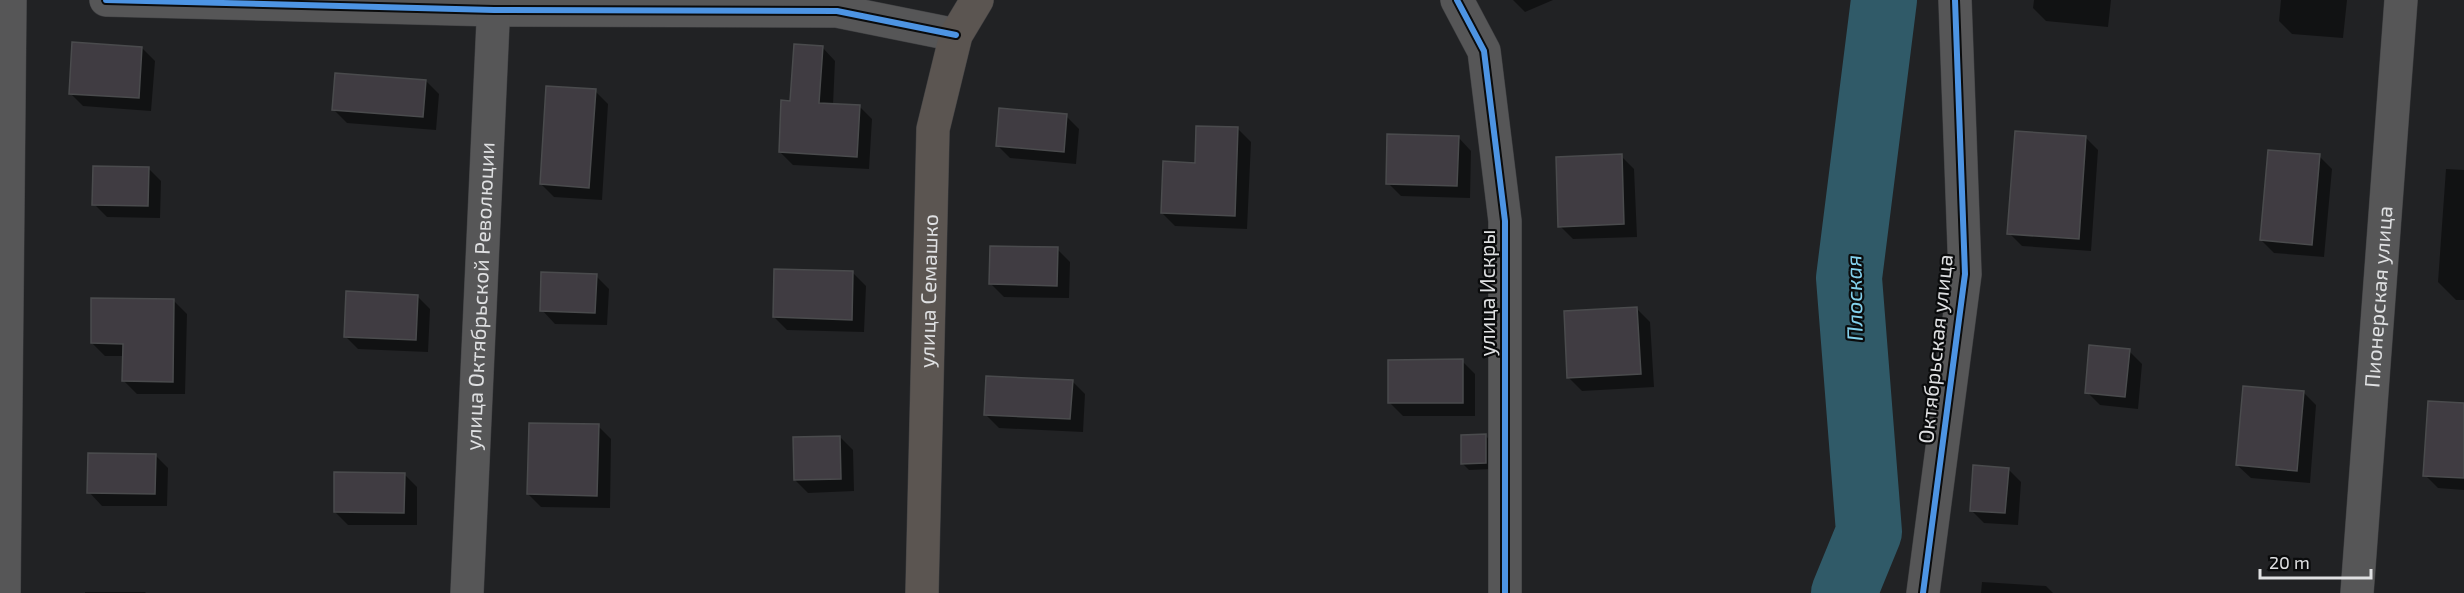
<svg xmlns="http://www.w3.org/2000/svg" width="2464" height="593" font-family="'Exo 2',sans-serif">
	<rect width="100%" height="100%" fill="#212224"/>
	<g fill="#0007">
		<polygon points="1513,0 1553,0 1525,12"/>
		<polygon points="2034,0 2111,0 2108,27 2046,21 2033,8"/>
		<polygon points="2281,0 2347,0 2343,38 2292,34 2279,21"/>
		<polygon points="822,47 835,61 833,105 859,106 872,119 869,169 793,165 780,152 791,103"/>
		<polygon points="142,48 155,61 151,111 83,106 70,93"/>
		<polygon points="426,81 439,94 436,130 347,123 334,110"/>
		<polygon points="595,91 608,104 602,200 554,197 541,184"/>
		<polygon points="1066,116 1079,129 1076,164 1010,158 997,145"/>
		<polygon points="1238,129 1251,142 1247,229 1175,226 1162,213 1196,164"/>
		<polygon points="1458,137 1471,151 1470,198 1401,196 1388,183"/>
		<polygon points="2085,137 2098,150 2091,251 2022,246 2009,233"/>
		<polygon points="1621,156 1634,169 1637,237 1573,239 1560,226"/>
		<polygon points="2319,156 2332,169 2324,257 2274,253 2261,240"/>
		<polygon points="148,168 161,181 160,218 107,217 94,204"/>
		<polygon points="2446,169 2464,170 2464,300 2456,300 2438,282"/>
		<polygon points="1057,249 1070,262 1069,298 1004,297 991,284"/>
		<polygon points="853,273 866,286 864,332 787,330 774,317"/>
		<polygon points="596,276 609,289 607,325 555,324 542,310"/>
		<polygon points="417,296 430,309 428,352 358,349 345,336"/>
		<polygon points="174,301 187,314 185,394 137,394 124,381 124,356 105,356 92,343"/>
		<polygon points="1637,309 1650,322 1654,387 1582,391 1569,378"/>
		<polygon points="2129,351 2142,364 2138,409 2100,405 2087,392"/>
		<polygon points="1462,361 1475,374 1475,416 1403,416 1390,403"/>
		<polygon points="1072,381 1085,394 1083,432 999,428 986,415"/>
		<polygon points="2303,392 2316,405 2310,483 2251,478 2237,465"/>
		<polygon points="2464,404 2464,490 2438,488 2425,475"/>
		<polygon points="598,426 611,439 610,508 541,507 528,494"/>
		<polygon points="1486,436 1492,443 1492,469 1469,470 1462,463"/>
		<polygon points="840,437 853,450 854,491 808,493 795,480"/>
		<polygon points="155,455 168,468 167,506 102,506 89,492"/>
		<polygon points="2008,469 2021,482 2018,525 1984,523 1971,510"/>
		<polygon points="404,474 417,487 417,525 348,525 335,512"/>
		<polygon points="1982,582 2046,586 2053,593 1981,593"/>
		<polygon points="85,592 145,592 146,593 85,593"/>
	</g>
	<g fill="none" stroke-linecap="round" stroke-linejoin="round">
		<polyline stroke="#305a68" stroke-width="66" points="1844,593 1869,532 1849,278 1884,0"/>
	</g>
	<g fill="#403c42" stroke="#4a4b4d" stroke-width="1.5">
		<polygon points="72,42 142,47 139,98 69,94"/>
		<polygon points="794,44 823,46 819,103 860,105 857,157 779,152 781,100 790,101"/>
		<polygon points="335,73 426,80 423,117 332,110"/>
		<polygon points="546,86 596,89 589,188 540,184"/>
		<polygon points="999,108 1067,114 1064,152 996,146"/>
		<polygon points="1196,126 1238,127 1235,216 1161,213 1163,161 1195,163"/>
		<polygon points="2015,131 2086,136 2079,239 2007,234"/>
		<polygon points="1387,134 1459,136 1457,186 1386,184"/>
		<polygon points="2268,150 2320,154 2312,245 2260,240"/>
		<polygon points="1622,154 1624,224 1558,227 1556,157"/>
		<polygon points="93,166 149,167 148,206 92,205"/>
		<polygon points="990,246 1058,247 1057,286 989,284"/>
		<polygon points="774,269 853,271 852,320 773,317"/>
		<polygon points="541,272 597,274 595,313 540,311"/>
		<polygon points="346,291 418,295 416,340 344,337"/>
		<polygon points="91,298 174,299 173,382 122,381 123,344 91,343"/>
		<polygon points="1637,307 1641,374 1567,378 1564,311"/>
		<polygon points="2089,345 2130,349 2125,397 2085,393"/>
		<polygon points="1463,359 1463,403 1388,403 1388,360"/>
		<polygon points="986,376 1073,380 1070,419 984,415"/>
		<polygon points="2243,386 2304,391 2297,471 2236,465"/>
		<polygon points="2428,401 2464,403 2464,478 2423,476"/>
		<polygon points="529,423 599,424 597,496 527,494"/>
		<polygon points="1486,434 1486,463 1461,464 1461,435"/>
		<polygon points="840,436 841,479 794,480 793,437"/>
		<polygon points="88,453 156,454 155,494 87,493"/>
		<polygon points="1973,465 2009,468 2005,513 1970,511"/>
		<polygon points="334,472 405,473 404,513 334,512"/>
	</g>
	<g fill="none" stroke-linecap="round" stroke-linejoin="round">
		<defs>
			<g id="minor">
				<polyline points="106,0 494,10 837,11 956,35"/>
				<polyline points="1457,0 1484,51 1505,221 1505,593"/>
				<polyline points="4,593 10,0"/>
				<path id="s1" d="M467,593L494,0"/>
				<polyline points="1923,593 1965,274 1955,0"/>
				<path id="s2" d="M2357,593L2401,0"/>
			</g>
			<g id="major">
				<path id="s3" d="M922,593L933,129L956,35L977,0"/>
			</g>
		</defs>
		<use href="#minor" stroke="#3d3e40" stroke-width="34"/>
		<use href="#major" stroke="#3d3e40" stroke-width="34"/>
		<use href="#minor" stroke="#565657" stroke-width="33"/>
		<use href="#major" stroke="#5b5551" stroke-width="33"/>
		<defs>
			<g id="cycleway">
				<polyline points="106,0 494,10 837,11 956,35"/>
				<polyline points="1457,0 1484,51 1505,221 1505,593"/>
				<polyline points="1923,593 1965,274 1955,0"/>
			</g>
		</defs>
		<use href="#cycleway" stroke="#0a0b0c" stroke-width="10"/>
		<use href="#cycleway" stroke="#4d94e3" stroke-width="6"/>
	</g>
	<g text-anchor="middle" stroke-width="4.5" stroke-linejoin="round" paint-order="stroke">
		<g font-size="21" fill="#dfe0e2" stroke="#0a0b0c">
			<text dy="7" stroke="none"><textPath href="#s3" startOffset="302">улица Семашко</textPath></text>
			<text transform="translate(1488 293) rotate(-90)" y="7">улица Искры</text>
			<text dy="7" stroke="none"><textPath href="#s2" startOffset="297">Пионерская улица</textPath></text>
			<text dy="7" stroke="none"><textPath href="#s1" startOffset="297">улица Октябрьской Революции</textPath></text>
			<text transform="translate(1936 349) rotate(-84)" y="7">Октябрьская улица</text>
		</g>
		<g font-size="22" font-style="italic" fill="#83d1ed" stroke="#0a0b0c">
			<text transform="translate(1854 298) rotate(-91)" y="8">Плоская</text>
		</g>
	</g>
	<path d="M2260 569v9h111v-9" fill="none" stroke="#dfe0e2" stroke-width="3"/>
	<text x="2269" y="569" font-size="18" fill="#dfe0e2" stroke="#0a0b0c" stroke-width="4.5" paint-order="stroke">20 m</text>
</svg>
